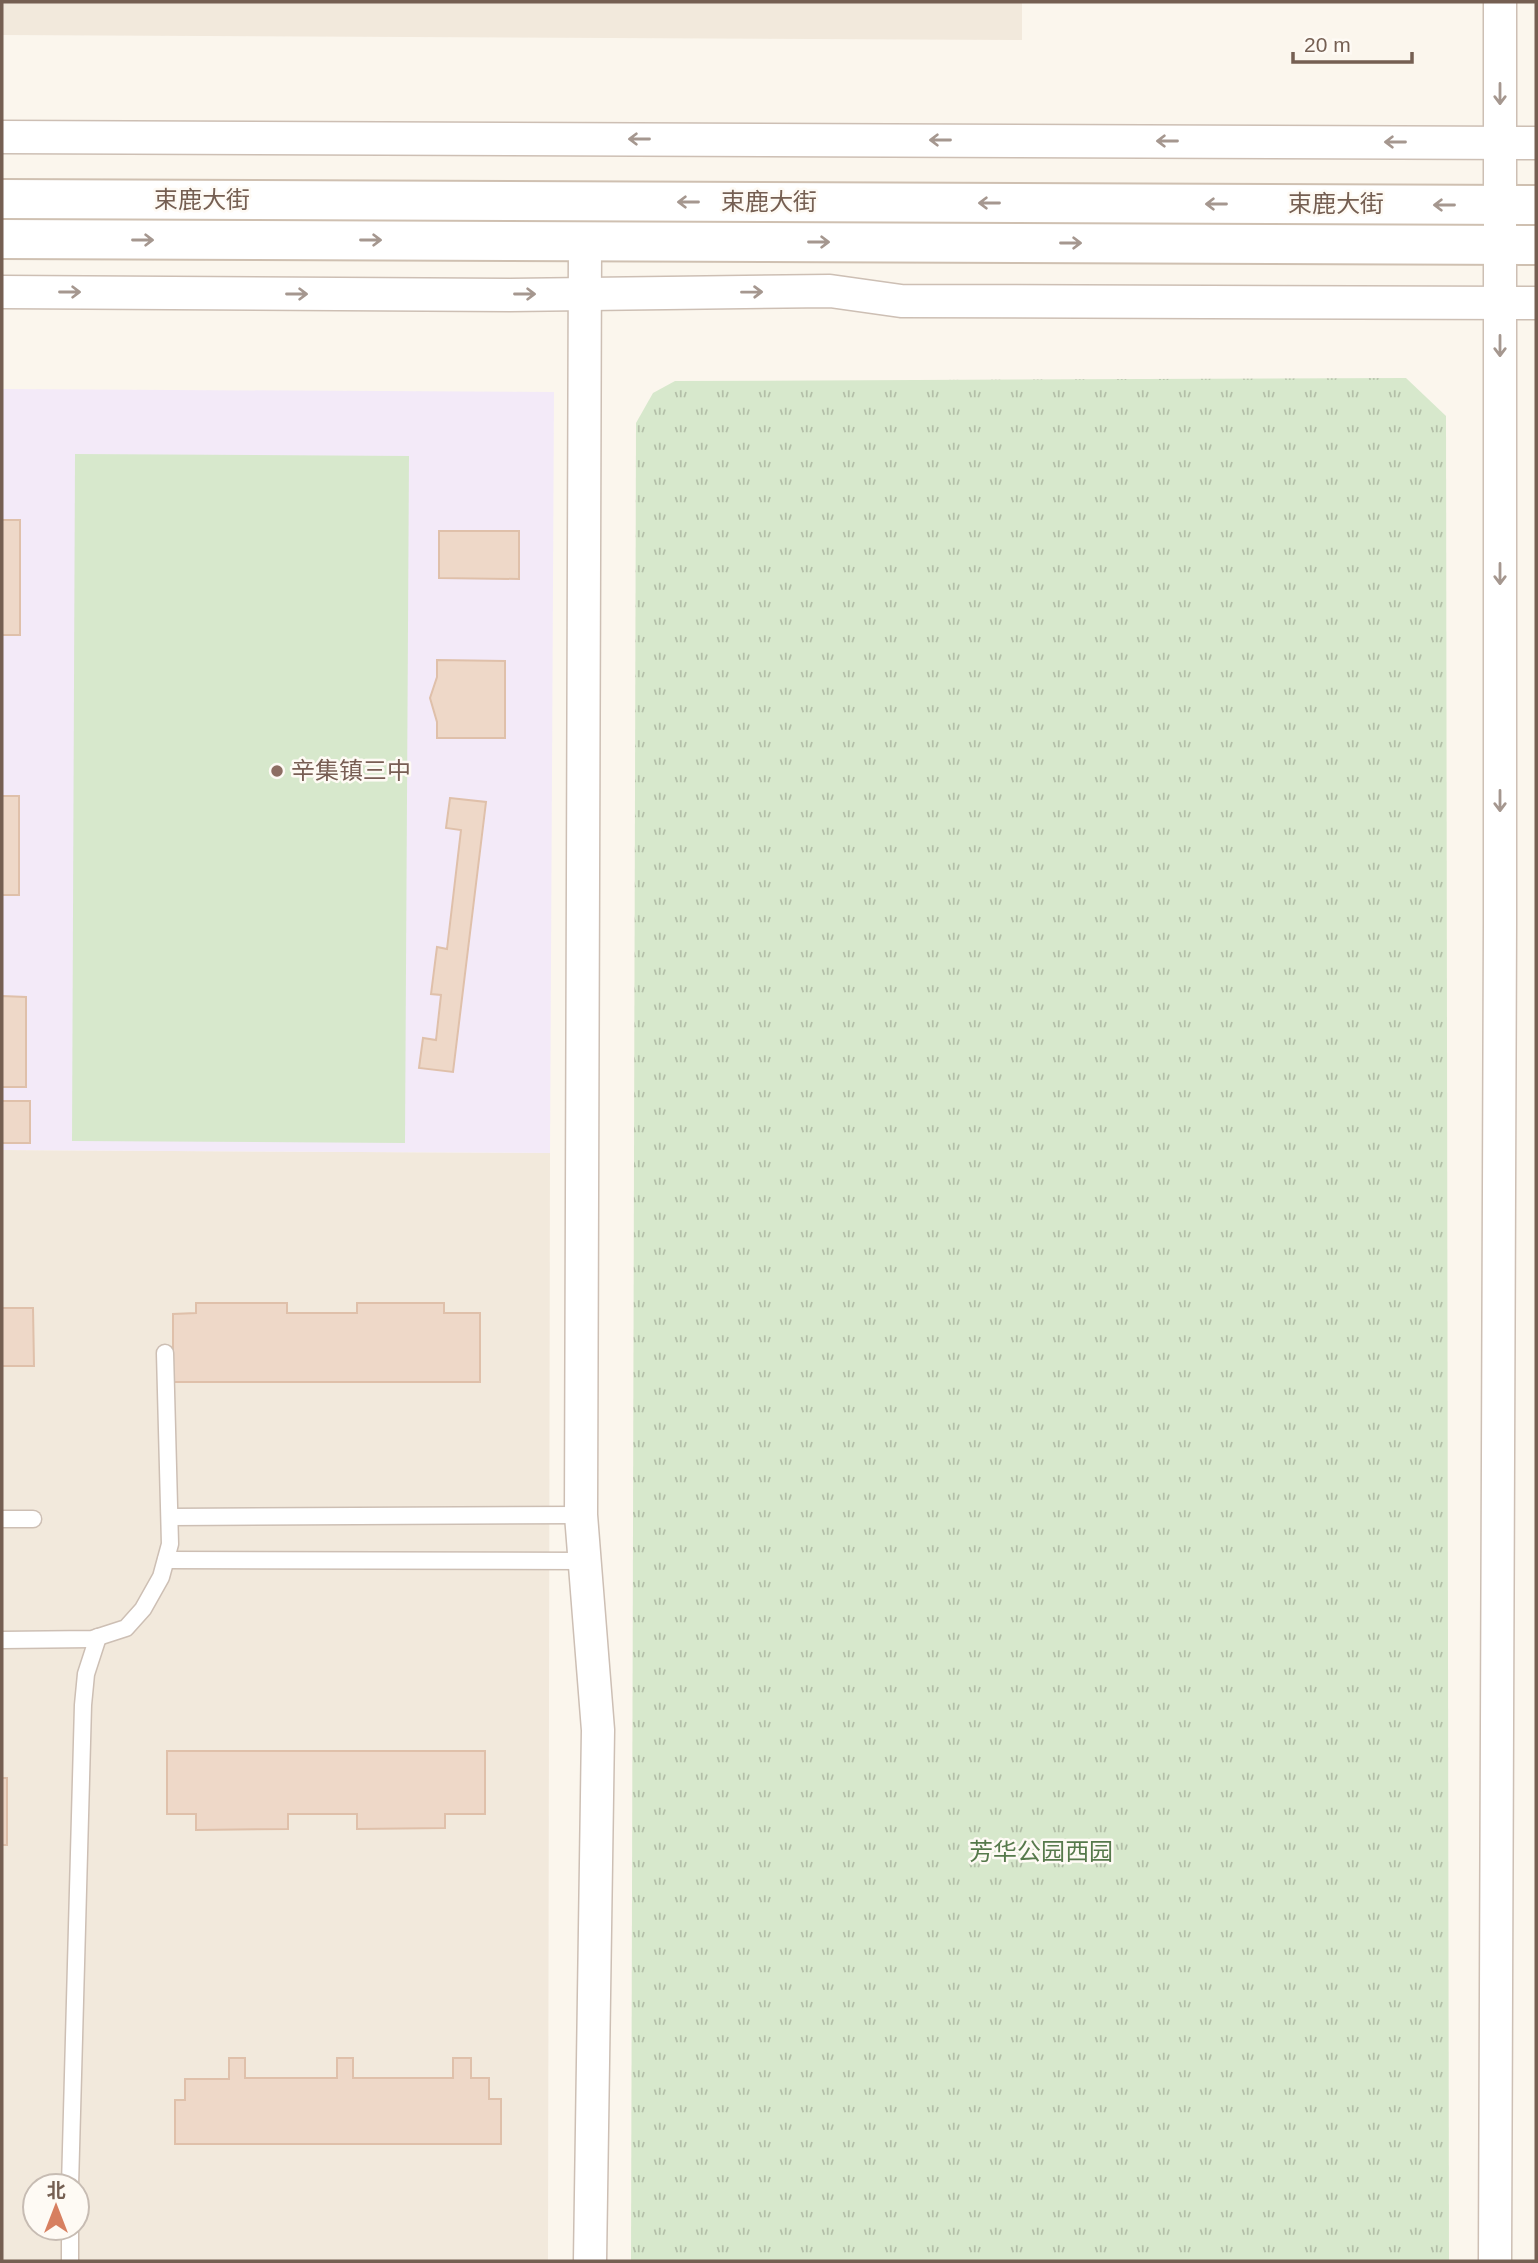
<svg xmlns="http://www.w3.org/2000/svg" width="1538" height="2263" font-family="Helvetica,'Noto Sans SC',sans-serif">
	<defs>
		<pattern id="park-tufts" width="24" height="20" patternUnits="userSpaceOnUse" patternTransform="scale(1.75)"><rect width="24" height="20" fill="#d7e8cc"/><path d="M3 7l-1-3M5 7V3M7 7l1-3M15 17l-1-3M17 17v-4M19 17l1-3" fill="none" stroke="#b3bfa8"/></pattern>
	</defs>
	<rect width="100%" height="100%" fill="#fbf6ed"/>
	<g fill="#f2e9dc" fill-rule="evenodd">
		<polygon points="2,2 1022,2 1022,40 2,35"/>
		<path d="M2,1150L550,1153L548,2261H2ZM35,2186H77V2228H35Z"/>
	</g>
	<polygon fill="#f3eaf8" points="2,389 554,392 550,1153 2,1150"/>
	<polygon fill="url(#park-tufts)" points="1406,378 1446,416 1449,2261 631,2261 636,423 653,393 675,381"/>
	<polygon fill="#d7e8cc" points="75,454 409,456 405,1143 72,1141"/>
	<g fill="#eed8c8" stroke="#dfc0aa" stroke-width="2">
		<rect x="2" y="520" width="18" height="115"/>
		<polygon points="439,531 519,531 519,579 439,578"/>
		<polygon points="437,660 505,661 505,738 437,738 437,722 430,698 437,677"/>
		<rect x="2" y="796" width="17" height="99"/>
		<polygon points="450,798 486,802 453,1072 419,1068 423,1038 436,1040 441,995 431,994 437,947 447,949 461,830 446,828"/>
		<polygon points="2,996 26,997 26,1087 2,1087"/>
		<rect x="2" y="1101" width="28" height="42"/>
		<polygon points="196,1303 287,1303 287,1313 357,1313 357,1303 444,1303 444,1313 480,1313 480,1382 173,1382 173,1314 196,1313"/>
		<polygon points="2,1308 33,1308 34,1366 2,1366"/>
		<polygon points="167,1751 485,1751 485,1814 445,1814 445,1828 357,1829 357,1814 288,1814 288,1829 196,1830 196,1814 167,1814"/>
		<rect x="2" y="1778" width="5" height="67"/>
		<polygon points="229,2058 245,2058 245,2078 337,2078 337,2058 353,2058 353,2078 453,2078 453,2058 471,2058 471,2078 489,2078 489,2099 501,2099 501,2144 175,2144 175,2100 185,2100 185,2079 229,2079"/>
	</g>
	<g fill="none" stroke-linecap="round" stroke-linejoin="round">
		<defs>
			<g id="service">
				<polyline points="170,1517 581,1515"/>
				<polyline points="2,1519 33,1519"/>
				<polyline points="166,1560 585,1561"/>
				<polyline points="2,1640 92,1639 126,1628 143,1609 161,1577 170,1544 165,1353"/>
				<polyline points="70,2186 83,1705 86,1674 98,1637"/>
				<polyline points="70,2228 70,2261"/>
			</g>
			<g id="minor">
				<polyline points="2,137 1536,143"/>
				<polyline points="585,241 581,1515 598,1730 590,2261"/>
				<polyline points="2,292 510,295 830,291 901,301 1536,303"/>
				<polyline points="1495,2261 1500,924 1500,2"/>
			</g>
			<g id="secondary">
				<polyline points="2,199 1536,205"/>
				<polyline points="2,239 1536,245"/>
			</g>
		</defs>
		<use href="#service" stroke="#cdbfb4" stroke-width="19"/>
		<use href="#minor" stroke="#cdbfb4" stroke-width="35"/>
		<use href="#secondary" stroke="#cfc0b1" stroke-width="42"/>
		<use href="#service" stroke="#fff" stroke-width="16"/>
		<use href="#minor" stroke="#fff" stroke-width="32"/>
		<use href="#secondary" stroke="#fff" stroke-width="38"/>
	</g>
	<defs><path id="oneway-shaft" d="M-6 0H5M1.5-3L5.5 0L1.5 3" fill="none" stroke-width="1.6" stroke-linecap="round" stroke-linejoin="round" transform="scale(1.75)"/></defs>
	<g stroke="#a5978f">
		<use href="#oneway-shaft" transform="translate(1500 94) rotate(90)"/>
		<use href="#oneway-shaft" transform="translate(639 139) rotate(-180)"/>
		<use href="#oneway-shaft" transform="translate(940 140) rotate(-180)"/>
		<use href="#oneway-shaft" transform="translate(1167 141) rotate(-180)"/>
		<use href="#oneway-shaft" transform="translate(1395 142) rotate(-180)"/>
		<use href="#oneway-shaft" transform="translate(688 202) rotate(-180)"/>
		<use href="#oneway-shaft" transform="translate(989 203) rotate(-180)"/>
		<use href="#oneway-shaft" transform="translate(1216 204) rotate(-180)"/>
		<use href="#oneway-shaft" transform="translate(1444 205) rotate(-180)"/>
		<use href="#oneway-shaft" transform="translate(143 240)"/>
		<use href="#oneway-shaft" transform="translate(371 240)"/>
		<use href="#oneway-shaft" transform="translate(819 242)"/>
		<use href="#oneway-shaft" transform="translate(1071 243)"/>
		<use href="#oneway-shaft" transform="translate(70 292)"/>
		<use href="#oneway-shaft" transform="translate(752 292) rotate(-1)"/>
		<use href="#oneway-shaft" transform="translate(297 294)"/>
		<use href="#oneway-shaft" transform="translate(525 294)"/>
		<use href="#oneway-shaft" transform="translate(1500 346) rotate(90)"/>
		<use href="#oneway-shaft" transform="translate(1500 574) rotate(90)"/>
		<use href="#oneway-shaft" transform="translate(1500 801) rotate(90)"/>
	</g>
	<circle fill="#8d6e63" stroke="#fefaf4" stroke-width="2.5" cx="277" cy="771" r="7"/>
	<g text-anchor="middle" stroke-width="5" stroke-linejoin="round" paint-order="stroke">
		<g font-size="24" fill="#755f52" stroke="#fefaf4">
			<text x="202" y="208">束鹿大街</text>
			<text x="769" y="210">束鹿大街</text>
			<text x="1336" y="212">束鹿大街</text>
		</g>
		<g font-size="24" fill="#785e54" stroke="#fefaf4" text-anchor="start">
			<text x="291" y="779">辛集镇三中</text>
		</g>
		<g font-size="24" fill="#56794b" stroke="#fefaf4">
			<text x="1041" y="1860">芳华公园西园</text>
		</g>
	</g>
	<rect width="1538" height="2263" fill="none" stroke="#755f52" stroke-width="7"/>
	<g transform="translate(56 2207)"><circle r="33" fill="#fefaf4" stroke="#c7bcb3" stroke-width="2"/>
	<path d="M0-5L12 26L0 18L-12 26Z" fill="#d77f60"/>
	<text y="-10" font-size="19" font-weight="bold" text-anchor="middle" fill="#755f52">北</text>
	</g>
	<path d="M1293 52v10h119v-10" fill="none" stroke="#755f52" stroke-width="3.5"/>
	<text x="1304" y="52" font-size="21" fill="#755f52" stroke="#fefaf4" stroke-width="5" paint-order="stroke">20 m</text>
</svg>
